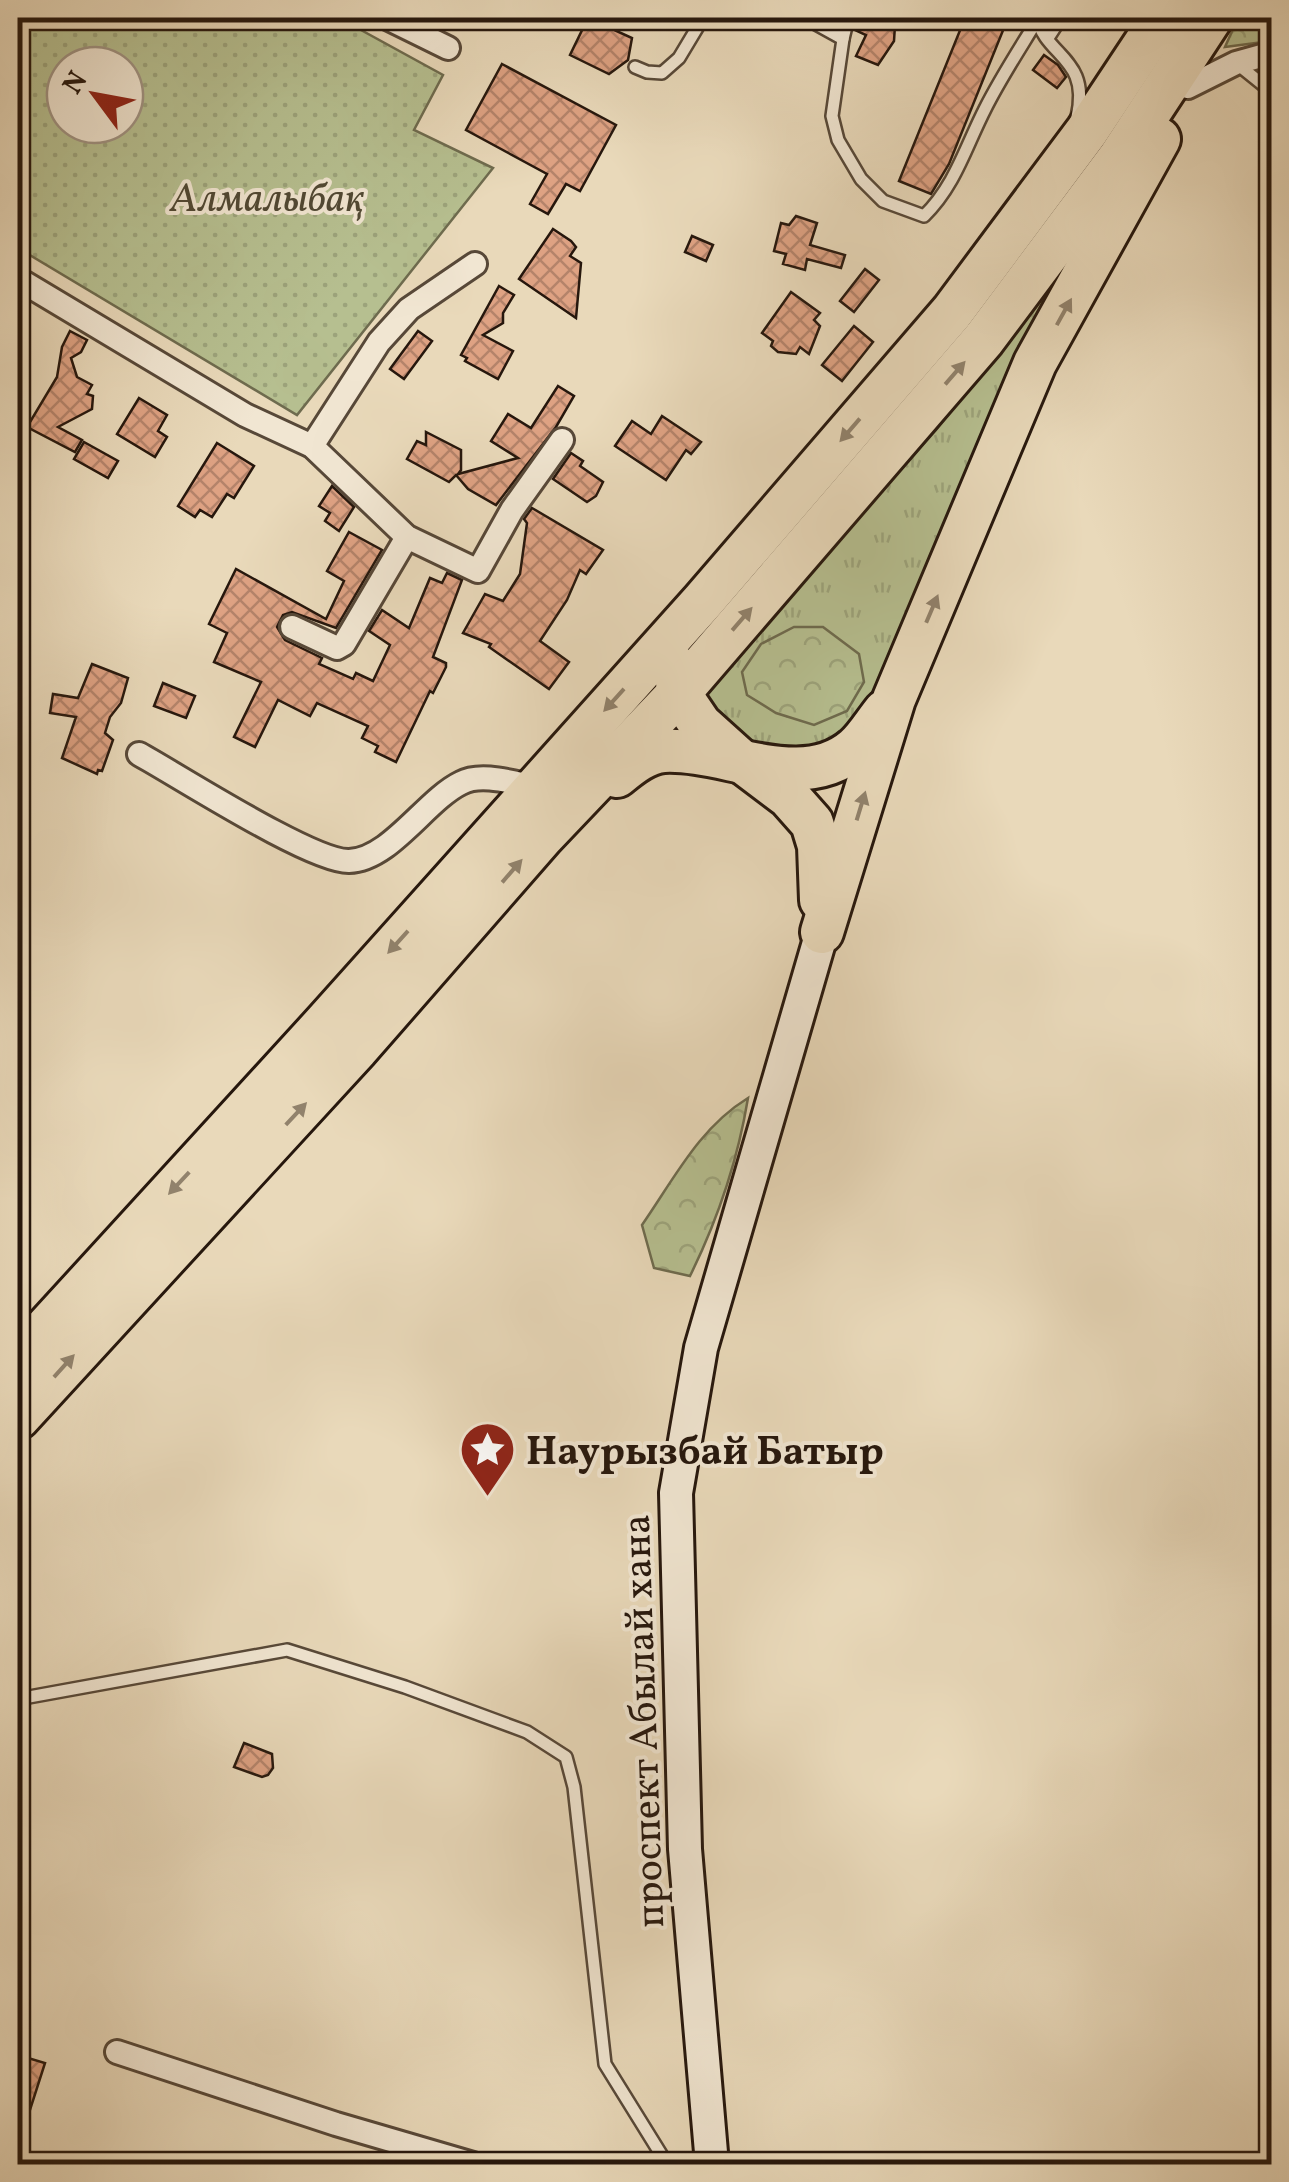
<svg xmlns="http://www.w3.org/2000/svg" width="1289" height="2182" font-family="Vollkorn,serif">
	<defs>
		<pattern id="grass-tufts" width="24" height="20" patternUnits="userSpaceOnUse" patternTransform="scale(2.5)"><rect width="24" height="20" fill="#b6bf90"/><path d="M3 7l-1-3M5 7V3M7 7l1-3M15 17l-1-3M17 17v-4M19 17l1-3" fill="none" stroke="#9ca37b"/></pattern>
		<pattern id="forest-crowns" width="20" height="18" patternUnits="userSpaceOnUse" patternTransform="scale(2.5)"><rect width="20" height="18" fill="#b6bf90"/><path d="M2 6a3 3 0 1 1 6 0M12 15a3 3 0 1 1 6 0" fill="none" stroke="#9ca37b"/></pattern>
		<pattern id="park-dots" width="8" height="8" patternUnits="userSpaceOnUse" patternTransform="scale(2.5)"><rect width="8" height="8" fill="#b6bf90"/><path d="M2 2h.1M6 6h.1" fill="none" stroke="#9ca37b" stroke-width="1.8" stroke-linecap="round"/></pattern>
		<pattern id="building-cross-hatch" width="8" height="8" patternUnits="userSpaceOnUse" patternTransform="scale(2.5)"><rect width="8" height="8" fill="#dea283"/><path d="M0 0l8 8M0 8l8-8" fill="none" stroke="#b4836a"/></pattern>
	</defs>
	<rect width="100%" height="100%" fill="#e9d9ba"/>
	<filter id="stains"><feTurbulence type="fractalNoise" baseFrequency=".002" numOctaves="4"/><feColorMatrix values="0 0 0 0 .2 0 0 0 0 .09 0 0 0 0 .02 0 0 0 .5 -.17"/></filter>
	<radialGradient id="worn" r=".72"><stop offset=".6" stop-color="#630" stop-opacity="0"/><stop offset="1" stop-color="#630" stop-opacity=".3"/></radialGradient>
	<polygon fill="url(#grass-tufts)" stroke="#6e6b4e" stroke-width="2.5" points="1061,264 972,458 874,701 836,740 809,751 749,745 725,727 701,692 936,430 1006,342"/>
	<g fill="url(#forest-crowns)" stroke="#6e6b4e" stroke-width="2.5">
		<polygon points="1238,18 1271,18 1271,41 1225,47"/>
		<polygon points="794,627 823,627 859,654 864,682 847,711 814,725 776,713 747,695 742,672 761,644"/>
		<path d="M748,1098C738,1159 717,1221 690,1276L654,1268L642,1225C674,1179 699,1128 748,1098Z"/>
	</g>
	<path fill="url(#park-dots)" stroke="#6e6b4e" stroke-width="2.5" fill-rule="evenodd" d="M18,18H339L443,75L414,130L493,168L297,415L18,248ZM65,65H125V125H65Z"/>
	<g fill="url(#building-cross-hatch)" stroke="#26170d" stroke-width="2.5">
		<polygon points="588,18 632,38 628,60 609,74 570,55"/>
		<polygon points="857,18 878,18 895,25 894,41 878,65 856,56 866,35 855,30"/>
		<polygon points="965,18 1008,18 949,164 931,194 899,181"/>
		<polygon points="1044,55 1058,65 1066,77 1057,88 1033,70"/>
		<polygon points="502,64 616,125 580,191 566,184 548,214 530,204 547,174 466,130"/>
		<polygon points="796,216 817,223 810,245 845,255 841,268 807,259 805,270 783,264 786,254 774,251 781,223 789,225"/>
		<polygon points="553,229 571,241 576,247 570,256 581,263 576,318 519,279"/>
		<polygon points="692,236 713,245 706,261 685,252"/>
		<polygon points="865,269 879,280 854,312 840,301"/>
		<polygon points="499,286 514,295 503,313 503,323 483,335 513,351 498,379 465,361 467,358 461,355"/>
		<polygon points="791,292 820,313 814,320 820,326 809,354 800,347 796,354 778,352 771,346 773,341 762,333"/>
		<polygon points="854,326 873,342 842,381 822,365"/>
		<polygon points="70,331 87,340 81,352 71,358 77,377 92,385 87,394 93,396 92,409 58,427 82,440 75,452 27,427 57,377 62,347"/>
		<polygon points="418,331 432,341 404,379 390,369"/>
		<polygon points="558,386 574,396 556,427 496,505 468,489 456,475 449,482 407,459 417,441 426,445 426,432 461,450 461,470 458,474 518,458 491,441 508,414 531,428"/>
		<polygon points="139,398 167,415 158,431 167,437 155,457 117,434"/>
		<polygon points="662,416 701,442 691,454 686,450 666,480 615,446 632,421 651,434"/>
		<polygon points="84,442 118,461 108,478 74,459"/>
		<polygon points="217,443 254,466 234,498 227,494 212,517 200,510 195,517 178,506"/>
		<polygon points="571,453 583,461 580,466 603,482 596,496 587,502 553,479"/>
		<polygon points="332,486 354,507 339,531 325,521 330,513 319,506"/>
		<polygon points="532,508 603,550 586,574 580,570 567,600 540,641 569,662 549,689 489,647 491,644 463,633 485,594 503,601 520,574 527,523 524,519"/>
		<polygon points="349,532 382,550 336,628 292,612 283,615 277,627 285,640 322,658 319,664 353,679 356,673 373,681 390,645 369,631 382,610 409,628 430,578 442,583 447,573 462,580 433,657 446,663 446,667 433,693 430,691 396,762 375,752 378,746 362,738 368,726 317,703 310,716 278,700 255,747 234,737 261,682 214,662 227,633 209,624 236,569 326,619 344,581 327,571"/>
		<polygon points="92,664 128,678 121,703 110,717 105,733 113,740 102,771 98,770 97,774 62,758 76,717 50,713 53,694 78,698"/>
		<polygon points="163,683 195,696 186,718 154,706"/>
		<polygon points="244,1743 272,1754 273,1768 268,1775 262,1777 234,1767"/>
		<polygon points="18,2055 45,2063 21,2138 18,2137"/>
	</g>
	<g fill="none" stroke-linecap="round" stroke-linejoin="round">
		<defs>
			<g id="lane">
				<path d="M805,18L843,39L832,116L838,140L861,179L883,201L924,216C955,186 966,146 985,109C1000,79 1019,50 1036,22"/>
				<path d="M1037,18C1046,57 1091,58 1077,117"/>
				<polyline points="1048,38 1061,18"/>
				<polyline points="843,39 848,18"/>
				<polyline points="1236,63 1272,92"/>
				<polyline points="635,67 647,72 662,73 679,58 703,18"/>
				<polyline points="18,1699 287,1650 405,1687 527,1732 566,1757 574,1787 605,2064 667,2164"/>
			</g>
			<g id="street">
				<polyline points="387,18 448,48"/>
				<polyline points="1188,87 1236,63 1272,53"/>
				<polyline points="18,279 245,415 312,446 407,537 478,571 512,510 562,440"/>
				<polyline points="312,446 379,342 409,309 475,264"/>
				<polyline points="292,627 337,648 344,644 407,537"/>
				<path d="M139,754C179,776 312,862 349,861C390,860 426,800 461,783C481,772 514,783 536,787"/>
				<polyline points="117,2052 336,2124 473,2164"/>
			</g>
			<polyline id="secondary" points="712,2164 685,1849 676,1493 701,1348 822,932"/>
			<g id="highway">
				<polyline points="674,665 679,693 700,724 740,760 789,797 812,823 819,846 821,900"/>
				<path d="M617,776C630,765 646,752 664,751C725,748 802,794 855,748C866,739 875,723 885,711"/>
				<polyline points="822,932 894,699 1035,363 1159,139"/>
				<polyline points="18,1359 326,1022 703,601 952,312 1087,131 1162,18"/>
				<polyline points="18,1418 357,1049 543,836 679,693 984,339 1120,157 1211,18"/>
			</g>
		</defs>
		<use href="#lane" stroke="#574838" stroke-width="16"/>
		<use href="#street" stroke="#574838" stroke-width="28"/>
		<use href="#secondary" stroke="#26170d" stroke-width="38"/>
		<use href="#highway" stroke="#26170d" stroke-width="48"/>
		<use href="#lane" stroke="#f1e6d2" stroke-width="11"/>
		<use href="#street" stroke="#f1e6d2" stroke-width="22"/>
		<use href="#secondary" stroke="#f1e6d2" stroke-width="32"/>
		<use href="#highway" stroke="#e9d9ba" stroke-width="42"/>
	</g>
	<defs><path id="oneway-solid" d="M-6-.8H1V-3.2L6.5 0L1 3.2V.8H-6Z" transform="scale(2.5)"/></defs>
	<g fill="#91826c">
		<use href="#oneway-solid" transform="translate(1064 312) rotate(-61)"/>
		<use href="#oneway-solid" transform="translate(955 373) rotate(-49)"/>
		<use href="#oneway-solid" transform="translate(850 430) rotate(131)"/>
		<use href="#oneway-solid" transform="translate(932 609) rotate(-67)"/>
		<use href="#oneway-solid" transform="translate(742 619) rotate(-49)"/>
		<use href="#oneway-solid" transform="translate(614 700) rotate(132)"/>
		<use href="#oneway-solid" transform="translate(861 806) rotate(-73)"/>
		<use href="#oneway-solid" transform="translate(512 871) rotate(-49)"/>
		<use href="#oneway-solid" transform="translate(398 942) rotate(132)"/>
		<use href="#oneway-solid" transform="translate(296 1114) rotate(-47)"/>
		<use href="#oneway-solid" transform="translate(179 1183) rotate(133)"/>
		<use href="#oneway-solid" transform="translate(64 1366) rotate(-48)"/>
	</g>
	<defs>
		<symbol id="sight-pin" viewBox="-11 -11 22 30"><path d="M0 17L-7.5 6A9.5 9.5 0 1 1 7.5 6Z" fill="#8f2418" stroke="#f1e6d2"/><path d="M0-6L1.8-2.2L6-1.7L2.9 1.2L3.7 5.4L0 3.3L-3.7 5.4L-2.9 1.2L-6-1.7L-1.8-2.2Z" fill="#fff"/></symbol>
	</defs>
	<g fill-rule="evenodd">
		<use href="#sight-pin" x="456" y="1418" width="63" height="86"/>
	</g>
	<g text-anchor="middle" stroke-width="8" stroke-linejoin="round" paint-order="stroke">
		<g font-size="40" font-style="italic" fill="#514934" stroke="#f1e6d2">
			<text x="267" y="211">Алмалыбақ</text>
		</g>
		<g font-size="40" font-weight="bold" fill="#26170d" stroke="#f1e6d2" text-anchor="start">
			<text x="526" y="1464">Наурызбай Батыр</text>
		</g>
		<g font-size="40" fill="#26170d" stroke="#f1e6d2">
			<text transform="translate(642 1721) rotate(-92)" y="14">проспект Абылай хана</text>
		</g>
	</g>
	<rect width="1289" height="2182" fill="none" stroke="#e9d9ba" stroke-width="60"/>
	<rect x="20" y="20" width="1249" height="2142" fill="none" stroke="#26170d" stroke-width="5"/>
	<rect x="30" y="30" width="1229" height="2122" fill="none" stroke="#26170d" stroke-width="2.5"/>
	<g transform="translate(95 95) rotate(302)"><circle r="48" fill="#f1e6d2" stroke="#a09383" stroke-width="2.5"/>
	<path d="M0-8L18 38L0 25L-18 38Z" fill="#8f2418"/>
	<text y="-15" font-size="28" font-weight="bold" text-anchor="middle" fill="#26170d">N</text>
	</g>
	<rect width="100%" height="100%" filter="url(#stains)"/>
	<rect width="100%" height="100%" fill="url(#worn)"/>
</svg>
